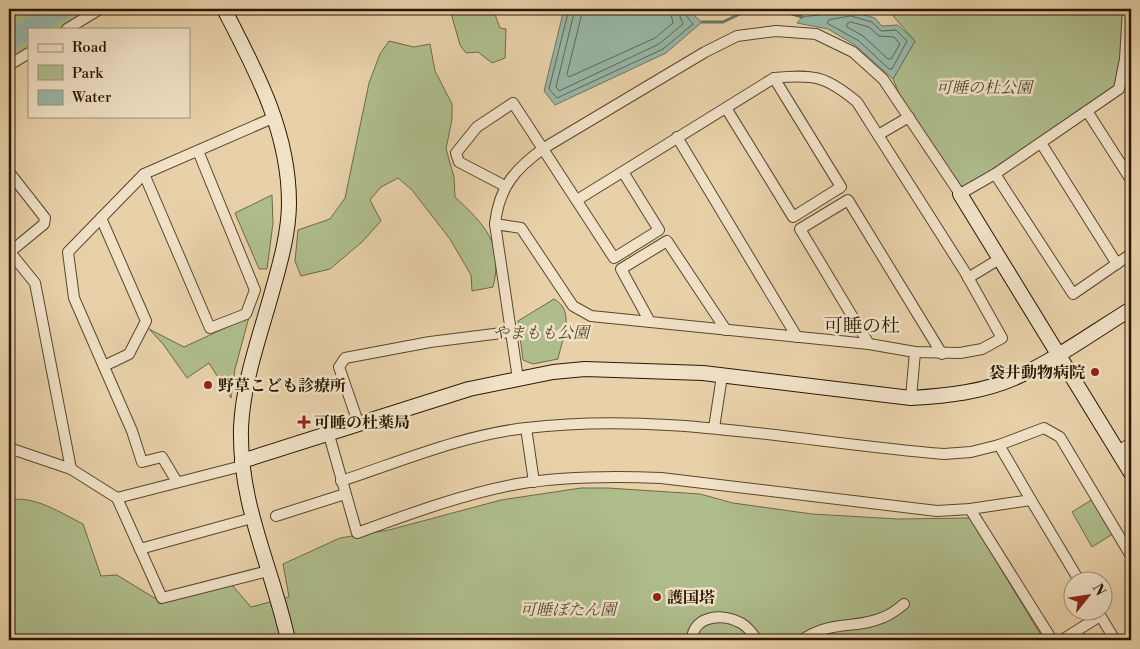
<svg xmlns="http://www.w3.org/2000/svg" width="1140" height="649" font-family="'Libre Bodoni','Noto Serif JP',serif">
	<rect width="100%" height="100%" fill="#e8d1a9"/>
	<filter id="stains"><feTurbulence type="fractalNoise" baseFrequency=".004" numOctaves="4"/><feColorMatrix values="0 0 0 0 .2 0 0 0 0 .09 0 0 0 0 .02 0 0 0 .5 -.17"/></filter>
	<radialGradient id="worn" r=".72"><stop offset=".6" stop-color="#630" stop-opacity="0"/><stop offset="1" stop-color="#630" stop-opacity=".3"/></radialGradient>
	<g fill="#afbd8d" stroke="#6c6a48">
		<polygon points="18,9 95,9 61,29 29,29 29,48 9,60 9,15"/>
		<polygon points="453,9 493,9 500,28 506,29 505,58 492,63 478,52 466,53 460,45 451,13"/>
		<polygon points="887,9 1128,9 1119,89 960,194 909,117 893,79 915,41"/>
		<path d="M389,41L414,47L430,44L435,71L452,104V119L446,149L454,177L455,197C485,225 504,244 493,287L472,291L471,275L450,239L412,190L398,178L381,187L370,200L381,221L362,242L330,269L301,276L295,261L298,230L330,219L345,198L369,83L380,54Z"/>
		<polygon points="272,195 273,223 267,269 259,269 235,213"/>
		<path d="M554,299C576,311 562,339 558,359L533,364L523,360L518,321Z"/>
		<polygon points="249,317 235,369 231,398 209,363 187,378 163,344 149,329 184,347"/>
		<path d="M581,488H608L700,494L733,503L812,514L898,519L970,518L1044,640H9V500C34,495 61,513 83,524L101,576L117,575L161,602L232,585L251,607L289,597L283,564L340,538L389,530L501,500Z"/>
		<polygon points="1096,497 1116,532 1092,547 1072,512"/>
	</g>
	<g fill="#97b7a8" stroke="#6b7766">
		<polygon points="564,9 686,9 702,22 666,53 555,105 544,91"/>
		<polygon points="851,11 875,18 882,26 898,25 915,41 893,79 855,45 828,29 797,23 802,17"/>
	</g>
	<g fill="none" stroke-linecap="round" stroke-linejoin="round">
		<g stroke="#606755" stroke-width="1">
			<polyline points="569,9 549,89 557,98 663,49 693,24 684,13 683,9"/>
			<polyline points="575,9 556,87 559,91 659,44 683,24 677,9"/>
			<polyline points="583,9 567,74 569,77 655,38 673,23 670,9"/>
			<polygon points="851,16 872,22 881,31 896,30 907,41 892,69 889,69 859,41 827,23 829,20"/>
			<polygon points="851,22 869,27 879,36 894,37 900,44 891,59 888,59 863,36 847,27 847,24"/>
		</g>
		<polyline stroke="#6b7766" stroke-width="3" points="702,22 723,22 750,9 775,9 802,17"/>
		<polyline stroke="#97b7a8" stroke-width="19" points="9,41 61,9"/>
		<defs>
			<g id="street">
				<polyline points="67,29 100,9"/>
				<polyline points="9,65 29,53"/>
				<polyline points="726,108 793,217 841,187 774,78"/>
				<polyline points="1087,111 1131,180"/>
				<polyline points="878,135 909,117"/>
				<polyline points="677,137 797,337"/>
				<polyline points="1041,143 1117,264"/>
				<polyline points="9,172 45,218 44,224 10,252"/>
				<polyline points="144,174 210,328 246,314 255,290 198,151"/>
				<polyline points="995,174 1073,294 1131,254"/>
				<polyline points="505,186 459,162 456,153 477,127 513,103 614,258 659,230 623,172"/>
				<polyline points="101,218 146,321 129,354 104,366"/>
				<path d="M495,224L521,228L573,306L591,316L869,344L915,352L960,353L982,349L1002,338L965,272L857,102C826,76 814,74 774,78L577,200"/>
				<polyline points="9,251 35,283 71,469"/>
				<polyline points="968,278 1001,258"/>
				<polyline points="650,322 621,269 667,241 726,330"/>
				<polyline points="869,344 800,229 848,200 942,354"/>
				<path d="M518,379L495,224C499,187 515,169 544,148L705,52L737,36L776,31L816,34L853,52L883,79L960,194L995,174L1119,89L1125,59L1128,9"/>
				<polyline points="911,398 915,352"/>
				<polyline points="359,425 339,367 345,358 430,342 510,332"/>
				<polyline points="526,428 534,482"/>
				<polyline points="714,428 722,376"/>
				<path d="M329,435L357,533C409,514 463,494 517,484C565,476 613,476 661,478L937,511L970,509L1031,500L1080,582"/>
				<polyline points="999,445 1044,428 1060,437 1131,556"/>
				<polyline points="9,448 71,469 117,498 162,598 268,571"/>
				<polyline points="1118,451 1131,443"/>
				<path d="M341,481C402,461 463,435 526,428C666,411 805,443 944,454L971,452L999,445L1031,500"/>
				<polyline points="177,482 162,457 142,462 132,431 74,298 68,252 144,174 275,117"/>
				<polyline points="117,498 242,466"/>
				<polyline points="970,509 1052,640"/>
				<polyline points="276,516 345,494"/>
				<polyline points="140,549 252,518"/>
				<polyline points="1098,612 1115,640"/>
				<path d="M692,640C693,615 723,613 741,623C748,627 753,634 757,640"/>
				<path d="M802,640C833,619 855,630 884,617C892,614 898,609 904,604"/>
				<polyline points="1062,640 1100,616"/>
			</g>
			<g id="secondary">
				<path d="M224,9C256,71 289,131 289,203C289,232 280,264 272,292C260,336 243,381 241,428C239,506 272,566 288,640"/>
				<polyline points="960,194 1131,473"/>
				<path d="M242,461L469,389L553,372L585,369L703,373L911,398C947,396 985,392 1019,376C1058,358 1095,331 1131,309"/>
			</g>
		</defs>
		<use href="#street" stroke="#5a462c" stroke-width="12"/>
		<use href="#secondary" stroke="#2a1702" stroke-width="16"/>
		<use href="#street" stroke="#f0e1c7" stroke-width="10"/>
		<use href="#secondary" stroke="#f0e1c7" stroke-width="14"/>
	</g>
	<g fill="#8f2418" stroke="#f0e1c7" stroke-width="2">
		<circle cx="1095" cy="372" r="5"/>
		<circle cx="208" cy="385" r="5"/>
		<path d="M301.5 414.5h5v5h5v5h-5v5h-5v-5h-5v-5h5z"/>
		<circle cx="657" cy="597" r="5"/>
	</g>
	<g text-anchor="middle" stroke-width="5" stroke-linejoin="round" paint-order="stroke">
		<g font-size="16" font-style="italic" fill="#52492c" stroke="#f0e1c7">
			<text x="984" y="93">可睡の杜公園</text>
			<text x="541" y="338">やまもも公園</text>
			<text x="568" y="615">可睡ぼたん園</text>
		</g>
		<g font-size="16" font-weight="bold" fill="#2a1702" stroke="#f0e1c7" text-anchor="start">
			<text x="1085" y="378" text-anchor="end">袋井動物病院</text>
			<text x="218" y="391">野草こども診療所</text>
			<text x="314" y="428">可睡の杜薬局</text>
			<text x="667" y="603">護国塔</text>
		</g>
		<g font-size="19" fill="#2a1702" stroke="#f0e1c7">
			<text x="862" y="332">可睡の杜</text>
		</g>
	</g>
	<rect width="1140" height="649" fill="none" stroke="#e8d1a9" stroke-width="30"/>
	<rect x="10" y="10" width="1120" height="629" fill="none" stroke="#2a1702" stroke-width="2.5"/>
	<rect x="15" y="15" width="1110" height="619" fill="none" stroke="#2a1702"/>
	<rect x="28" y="28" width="162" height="90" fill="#f0e1c7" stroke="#a19078"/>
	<rect x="38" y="44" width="25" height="8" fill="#f0e1c7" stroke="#a19078"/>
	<text x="72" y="52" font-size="15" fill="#2a1702">Road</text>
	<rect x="38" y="65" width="25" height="15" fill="#afbd8d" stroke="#a19078"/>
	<text x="72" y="78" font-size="15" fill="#2a1702">Park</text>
	<rect x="38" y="90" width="25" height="15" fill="#97b7a8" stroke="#a19078"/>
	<text x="72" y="102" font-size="15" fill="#2a1702">Water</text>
	<g transform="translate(1088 596) rotate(60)"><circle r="24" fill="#f0e1c7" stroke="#a19078"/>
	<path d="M0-4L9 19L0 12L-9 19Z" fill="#8f2418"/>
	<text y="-8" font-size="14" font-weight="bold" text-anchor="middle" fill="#2a1702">N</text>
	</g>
	<rect width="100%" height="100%" filter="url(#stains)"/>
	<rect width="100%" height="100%" fill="url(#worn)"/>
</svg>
